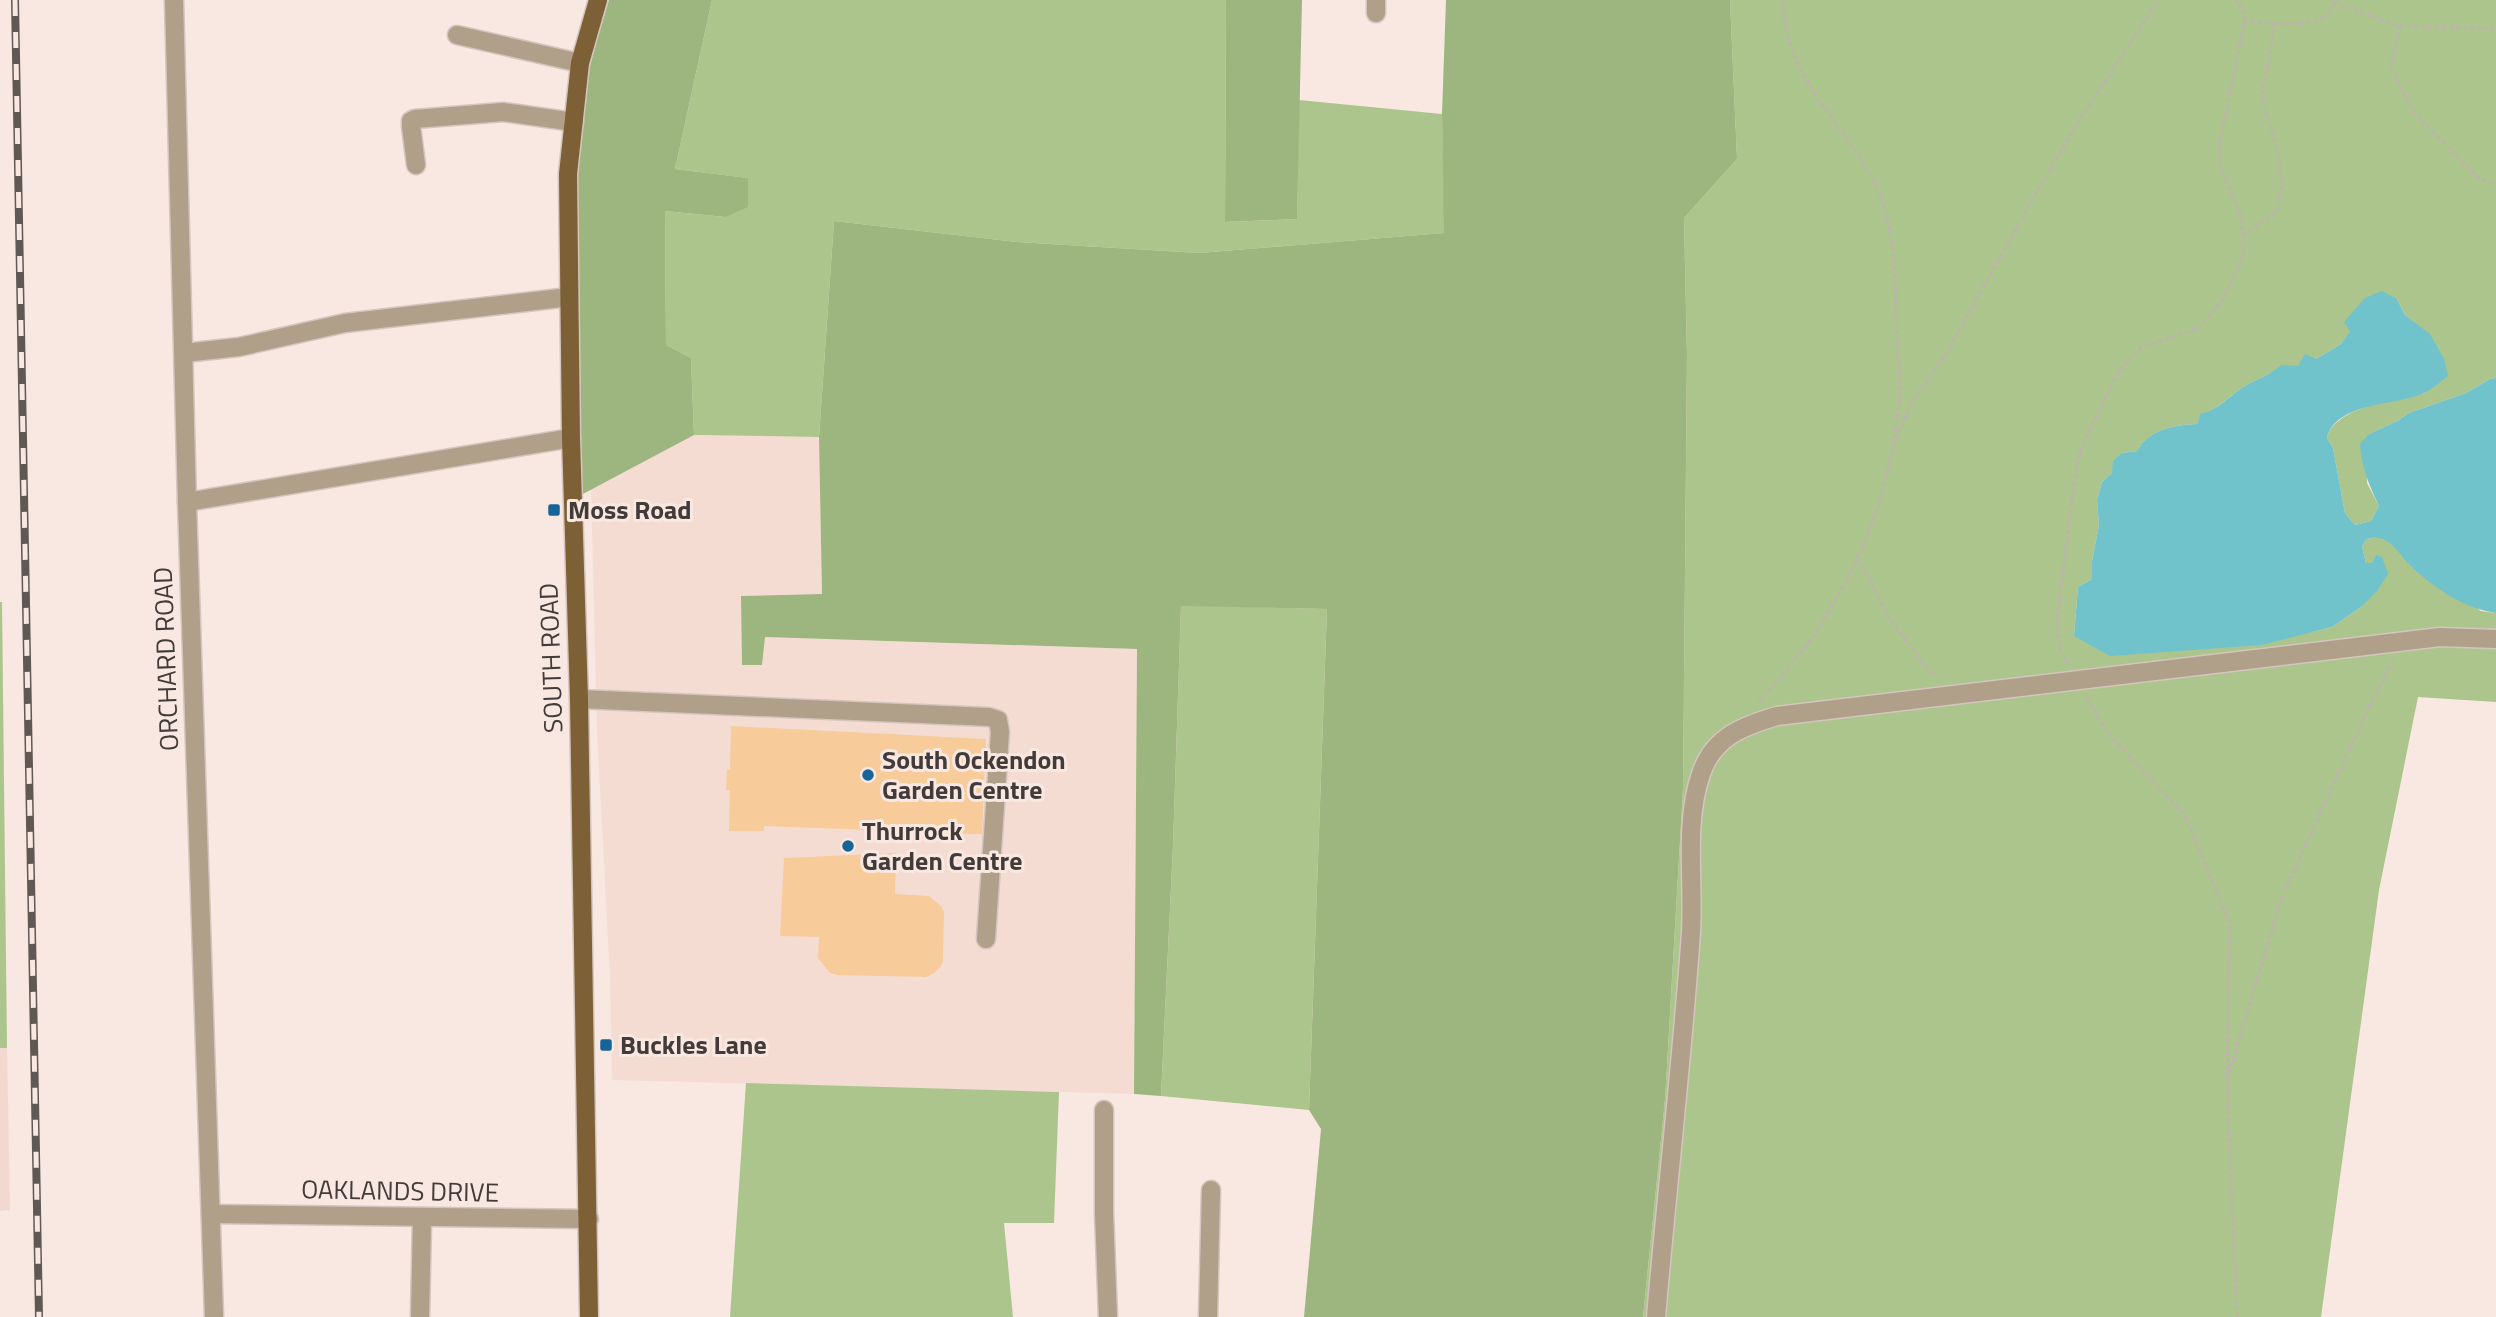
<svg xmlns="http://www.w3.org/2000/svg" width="2496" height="1317" font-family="'Titillium Web',sans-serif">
	<rect width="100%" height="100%" fill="#f8e8e1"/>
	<polygon fill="#f5dcd3" points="694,435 819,437 822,594 741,596 742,665 765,637 1137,649 1134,1094 612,1080 610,978 597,732 591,489"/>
	<polygon fill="#f1d9cf" points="0,1048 7,1048 10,1210 0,1211"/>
	<g fill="#acc58d">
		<polygon points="712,0 1226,0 1225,222 1297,219 1299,100 1442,114 1445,233 1199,253 1017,242 834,221 819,437 694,435 691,358 666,345 665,211 725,217 747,178 675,169"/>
		<path d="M1730,0H2496V378L2490,379L2466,393L2409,413L2397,421L2369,434L2367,483L2379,506L2371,521L2355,525L2345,513L2333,448L2327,438C2334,407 2398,399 2425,393L2430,335L2405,315L2397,299L2350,331L2341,344L2316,359L2298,366H2281C2270,375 2259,378 2247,385C2230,394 2220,409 2200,415L2197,424C2173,425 2148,430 2137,451L2122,453L2112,473L2102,482L2097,500L2099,525L2092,561V579L2078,587L2074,636L2312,632L2332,627L2361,607L2372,563H2366L2362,546L2367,539L2378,537L2387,541L2481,611L2496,613V702L2418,697L2379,890L2321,1317H1643L1665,1100L1683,789L1687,355L1684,218L1737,159Z"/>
		<polygon points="0,602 2,602 7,1048 0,1048"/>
		<polygon points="1181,605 1327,609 1309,1110 1161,1096 1173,846"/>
		<polygon points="746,1083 1059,1092 1054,1223 1004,1223 1013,1317 730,1317"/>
	</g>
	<g fill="#9db57e">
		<path d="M609,0H712L675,169L748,178V207L725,217L665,211L666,345L691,358L694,435L581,495C577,359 568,218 587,83C591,55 601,27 609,0Z"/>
		<polygon points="1226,0 1302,0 1297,219 1225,222"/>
		<polygon points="1446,0 1730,0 1737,159 1684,218 1687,355 1683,789 1665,1100 1643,1317 1304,1317 1321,1129 1309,1110 1327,609 1181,606 1173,846 1161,1096 1134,1094 1137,649 765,637 762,665 742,665 741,596 822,594 819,437 834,221 1017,242 1199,253 1444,233 1442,114"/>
	</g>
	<path fill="#70c2cb" d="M2382,291L2397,299L2405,315L2430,334L2444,359L2448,376C2441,381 2434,388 2426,392C2399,406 2336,401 2327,438L2333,448L2345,513L2355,525L2371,521L2379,506C2369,485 2362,468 2360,444L2369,434L2397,421L2409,413L2466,393L2490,379L2496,378V613C2462,608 2431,586 2407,562C2401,555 2395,547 2388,542C2380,537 2376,537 2367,539L2362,546L2366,563H2372L2376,555L2382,557L2388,574L2377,591L2361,607L2332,627L2261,645L2110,656L2074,636L2078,587L2092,579V561L2099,525L2097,500L2102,482L2112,473L2113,461L2122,453L2137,451C2148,430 2173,425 2197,424L2200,414C2220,410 2230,394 2247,385C2259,378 2270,375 2281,365L2298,366L2305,354L2316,359L2341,344L2350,331L2344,322L2365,298Z"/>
	<g fill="#f7cb9a">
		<polygon points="731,726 986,739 982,834 931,833 931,830 897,831 764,826 764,831 729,831 730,790 726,790 727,769 730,770"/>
		<polygon points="896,853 895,894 929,896 941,906 944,912 943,960 941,966 934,973 926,977 837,975 830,973 818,958 819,937 780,936 784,858"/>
	</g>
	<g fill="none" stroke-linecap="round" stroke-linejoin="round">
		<defs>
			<g id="minor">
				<polyline points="174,0 187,502 214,1317"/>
				<polyline points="1376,13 1376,0"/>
				<polyline points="457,35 580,63"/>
				<polyline points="416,165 411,126 411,121 415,119 503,112 574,122"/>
				<polyline points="184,353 239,347 345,323 569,297"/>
				<polyline points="187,502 571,438"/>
				<polyline points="579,699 989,717 998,720 1000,732 986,939"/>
				<polyline points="1104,1110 1104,1213 1108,1317"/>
				<polyline points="211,1214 589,1219"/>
				<polyline points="420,1317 422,1218"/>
				<polyline points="1208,1317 1211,1190"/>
				<path d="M1656,1317C1667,1189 1682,1061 1691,932C1694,882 1684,822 1701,774C1713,737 1743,726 1777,716L2440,637L2496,639"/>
			</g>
			<polyline id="major" points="589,1317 579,699 571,438 568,174 580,63 598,0"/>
		</defs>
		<use href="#minor" stroke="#d4c5bf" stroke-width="21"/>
		<use href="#major" stroke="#d4c5bf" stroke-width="21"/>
		<g stroke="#bfb2ad" stroke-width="3.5" stroke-dasharray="3.5 3.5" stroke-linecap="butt">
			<polyline points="2334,3 2399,26 2496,29"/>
			<path d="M2244,20C2274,24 2300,28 2328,16L2334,0"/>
			<polyline points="2399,26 2391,67 2413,111 2477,177 2496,185"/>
			<polyline points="2243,235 2276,213 2281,188 2280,159 2265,108 2262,88 2269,61 2274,24"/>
			<polyline points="1897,439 1910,406 1946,354 2036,193 2076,126 2158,0"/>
			<polyline points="1859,559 1889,618 1934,677"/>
			<polyline points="2068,664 2060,649 2057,619 2073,491 2081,448 2117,374 2139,348 2199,328 2224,298 2243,257 2242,219 2219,164 2219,145 2244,25 2245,13 2236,0"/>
			<polyline points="2087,698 2105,730 2185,816 2230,924 2227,1080"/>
			<path d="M1759,702C1837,620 1890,515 1899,401C1901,371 1896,341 1896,311C1895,267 1894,222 1874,182C1852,138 1814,102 1795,57C1787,39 1784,19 1782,0"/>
			<polyline points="2237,1317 2227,1080 2282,897 2368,709 2393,661"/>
		</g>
		<use href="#minor" stroke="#b09f89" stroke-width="18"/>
		<use href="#major" stroke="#7d6036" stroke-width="18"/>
		<defs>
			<polyline id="rail" points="15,0 39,1317"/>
		</defs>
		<use href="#rail" stroke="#605855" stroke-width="8"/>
		<use href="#rail" stroke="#f8e8e1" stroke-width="5" stroke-dasharray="16" stroke-linecap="butt"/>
	</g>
	<g fill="#176597" stroke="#f8e8e1" stroke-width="2.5">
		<rect x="547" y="503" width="14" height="14" rx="3.5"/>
		<circle cx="868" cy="775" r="7"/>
		<circle cx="848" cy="846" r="7"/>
		<rect x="599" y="1038" width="14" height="14" rx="3.5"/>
	</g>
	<g text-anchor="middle" stroke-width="6" stroke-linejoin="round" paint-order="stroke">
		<g font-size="26" font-weight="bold" fill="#423b39" stroke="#f8e8e1" text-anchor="start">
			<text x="568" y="519">Moss Road</text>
			<text x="882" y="769">South Ockendon<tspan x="882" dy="30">Garden Centre</tspan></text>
			<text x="862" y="840">Thurrock<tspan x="862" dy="30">Garden Centre</tspan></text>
			<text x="620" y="1054">Buckles Lane</text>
		</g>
		<g font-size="26" fill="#423b39" stroke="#f8e8e1">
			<text transform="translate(551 658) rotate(-92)" y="9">SOUTH ROAD</text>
			<text transform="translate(166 659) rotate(-92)" y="9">ORCHARD ROAD</text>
			<text transform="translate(400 1191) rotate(1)" y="9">OAKLANDS DRIVE</text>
		</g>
	</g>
</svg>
